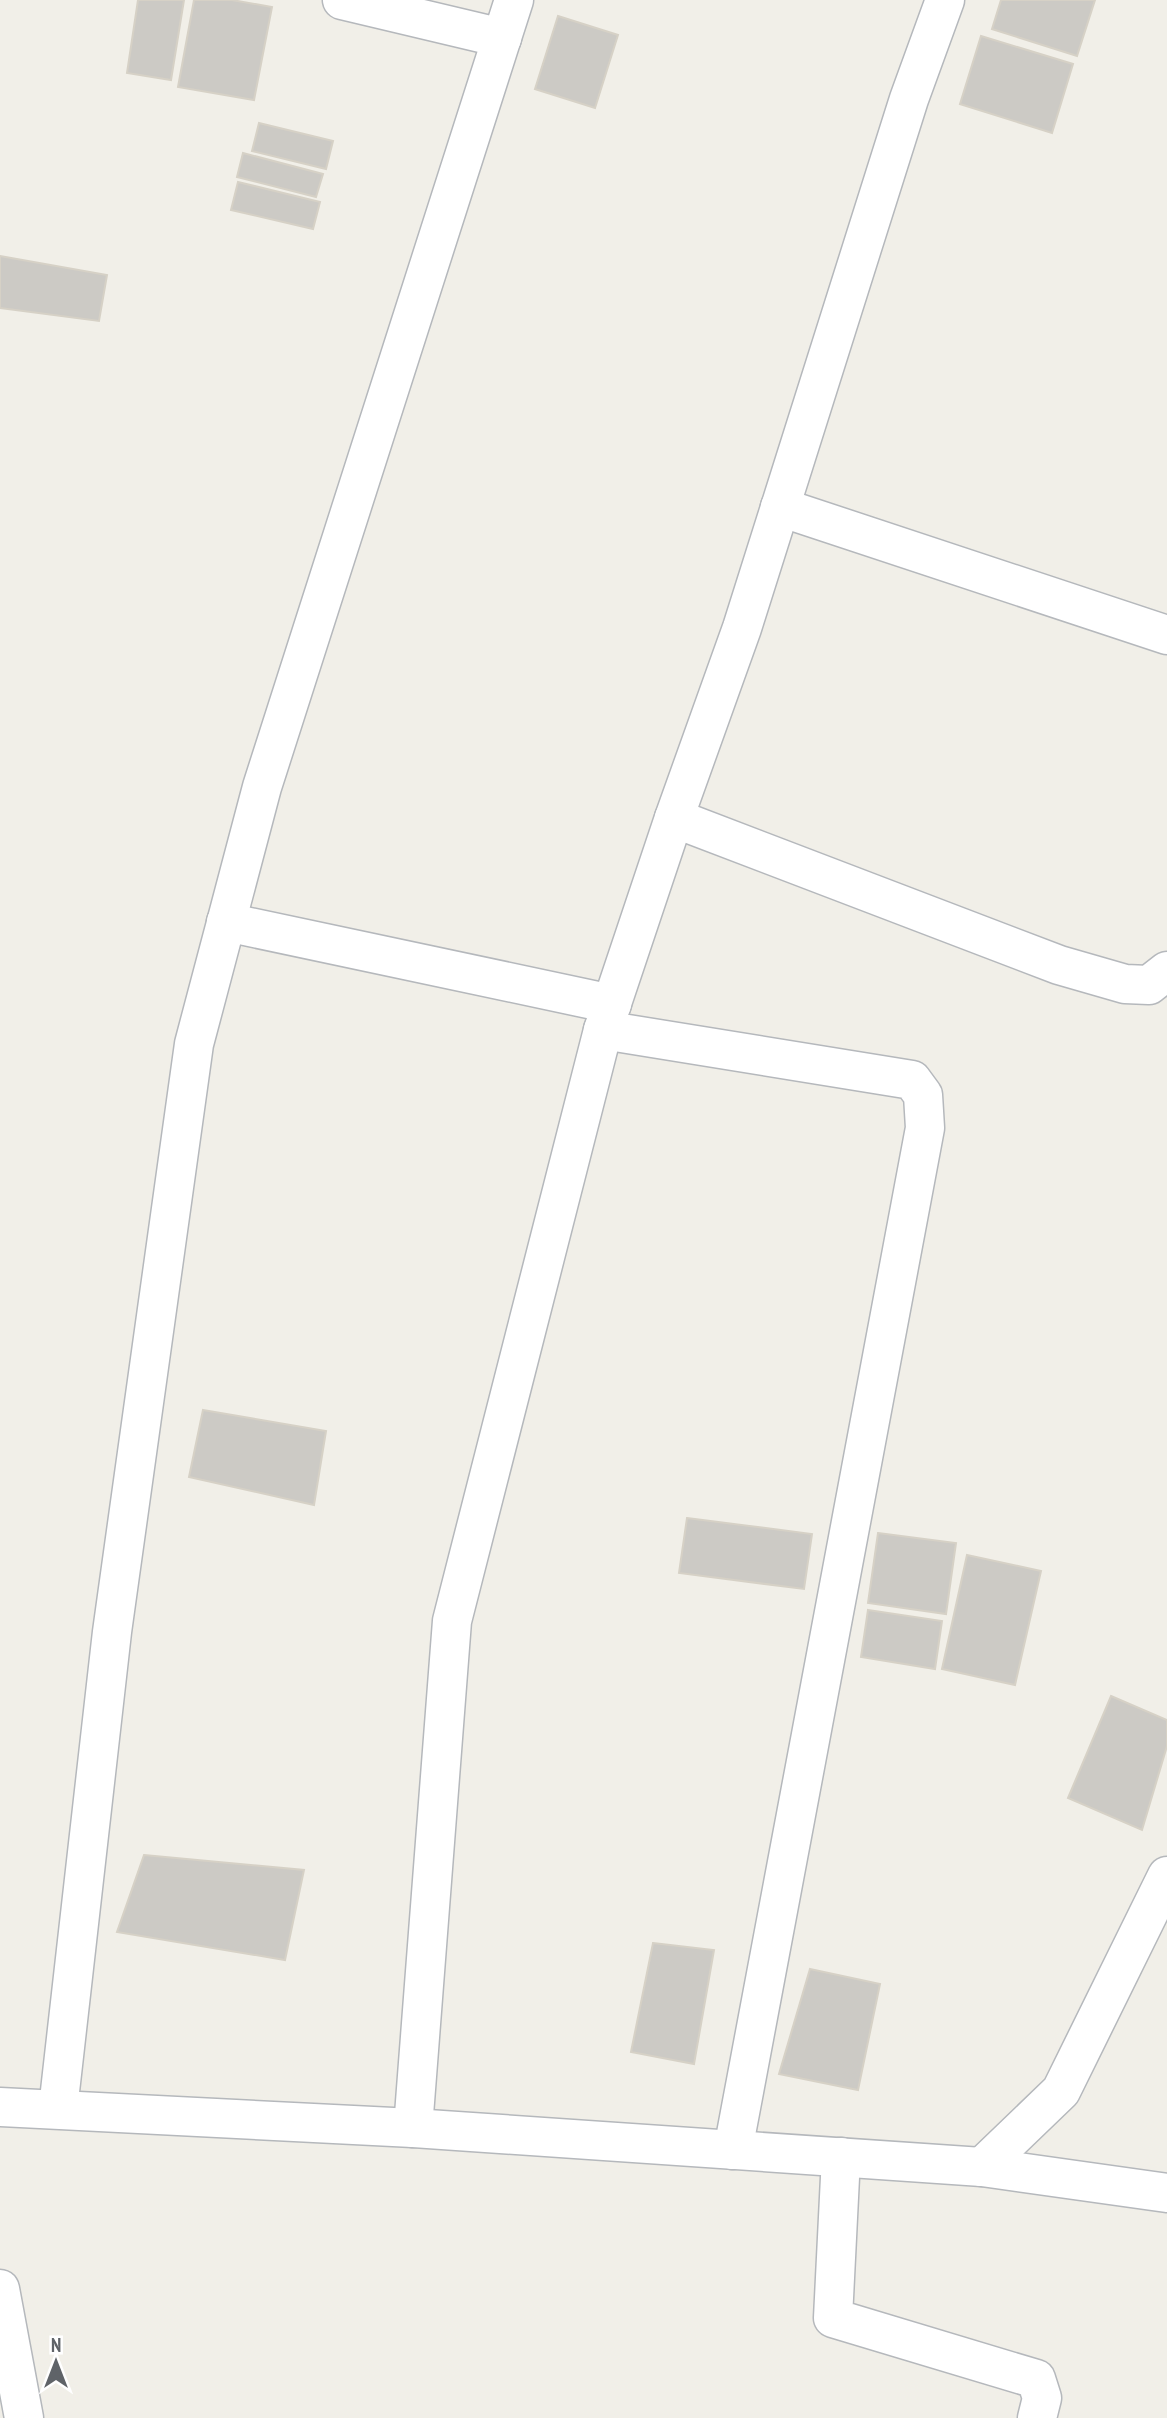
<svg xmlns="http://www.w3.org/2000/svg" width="1167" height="2418" font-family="'PT Sans Narrow',sans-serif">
	<rect width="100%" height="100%" fill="#f1efe8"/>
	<g fill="#cccac5" stroke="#d6d1c6" stroke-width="2">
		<polygon points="138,0 184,0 171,80 127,73"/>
		<polygon points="194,0 232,0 272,7 254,100 178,87"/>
		<polygon points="1001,0 1095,0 1077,56 992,29"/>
		<polygon points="558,16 618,35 595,108 535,89"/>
		<polygon points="981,36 1073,64 1052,133 960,104"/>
		<polygon points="259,123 333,141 326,169 252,151"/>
		<polygon points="243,153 323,174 316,197 237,177"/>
		<polygon points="238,182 320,202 313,229 231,210"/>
		<polygon points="0,256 107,275 99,321 0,308"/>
		<polygon points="203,1410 326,1431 314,1505 189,1477"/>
		<polygon points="687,1518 812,1534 804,1589 679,1573"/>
		<polygon points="878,1533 956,1543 946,1614 868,1603"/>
		<polygon points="967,1555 1041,1571 1015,1685 942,1669"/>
		<polygon points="868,1610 942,1621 935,1669 861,1657"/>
		<polygon points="1111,1696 1167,1720 1167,1746 1142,1830 1068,1798"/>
		<polygon points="144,1855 304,1870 285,1960 117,1932"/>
		<polygon points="653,1943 714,1950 694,2064 631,2052"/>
		<polygon points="810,1969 880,1984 858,2090 779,2074"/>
	</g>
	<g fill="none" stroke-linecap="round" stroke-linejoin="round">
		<defs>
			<g id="minor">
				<polyline points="342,0 502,38"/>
				<polyline points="780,507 1167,635"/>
				<polyline points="674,818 1059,965 1125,984 1149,985 1167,971"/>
				<polyline points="226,922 612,1004"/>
				<polyline points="603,1030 912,1080 923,1095 925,1128 733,2150"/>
				<polyline points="0,2107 413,2128 982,2167 1167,2193"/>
				<polyline points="58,2109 112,1632 194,1044 262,787 514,0"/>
				<polyline points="413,2128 452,1621 603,1030 674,818 742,628 909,99 945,0"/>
				<polyline points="841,2157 833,2318 1036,2379 1042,2398 1037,2418"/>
				<polyline points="982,2167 1061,2091 1167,1876"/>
				<polyline points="0,2289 24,2418"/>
			</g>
		</defs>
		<use href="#minor" stroke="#b5b8bc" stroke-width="41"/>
		<use href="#minor" stroke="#fff" stroke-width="38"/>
	</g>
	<g transform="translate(56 2362)" stroke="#ffffff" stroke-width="5" paint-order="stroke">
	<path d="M0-5L12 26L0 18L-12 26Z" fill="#5f6368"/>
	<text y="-10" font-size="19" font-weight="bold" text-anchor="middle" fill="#5f6368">N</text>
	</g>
</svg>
